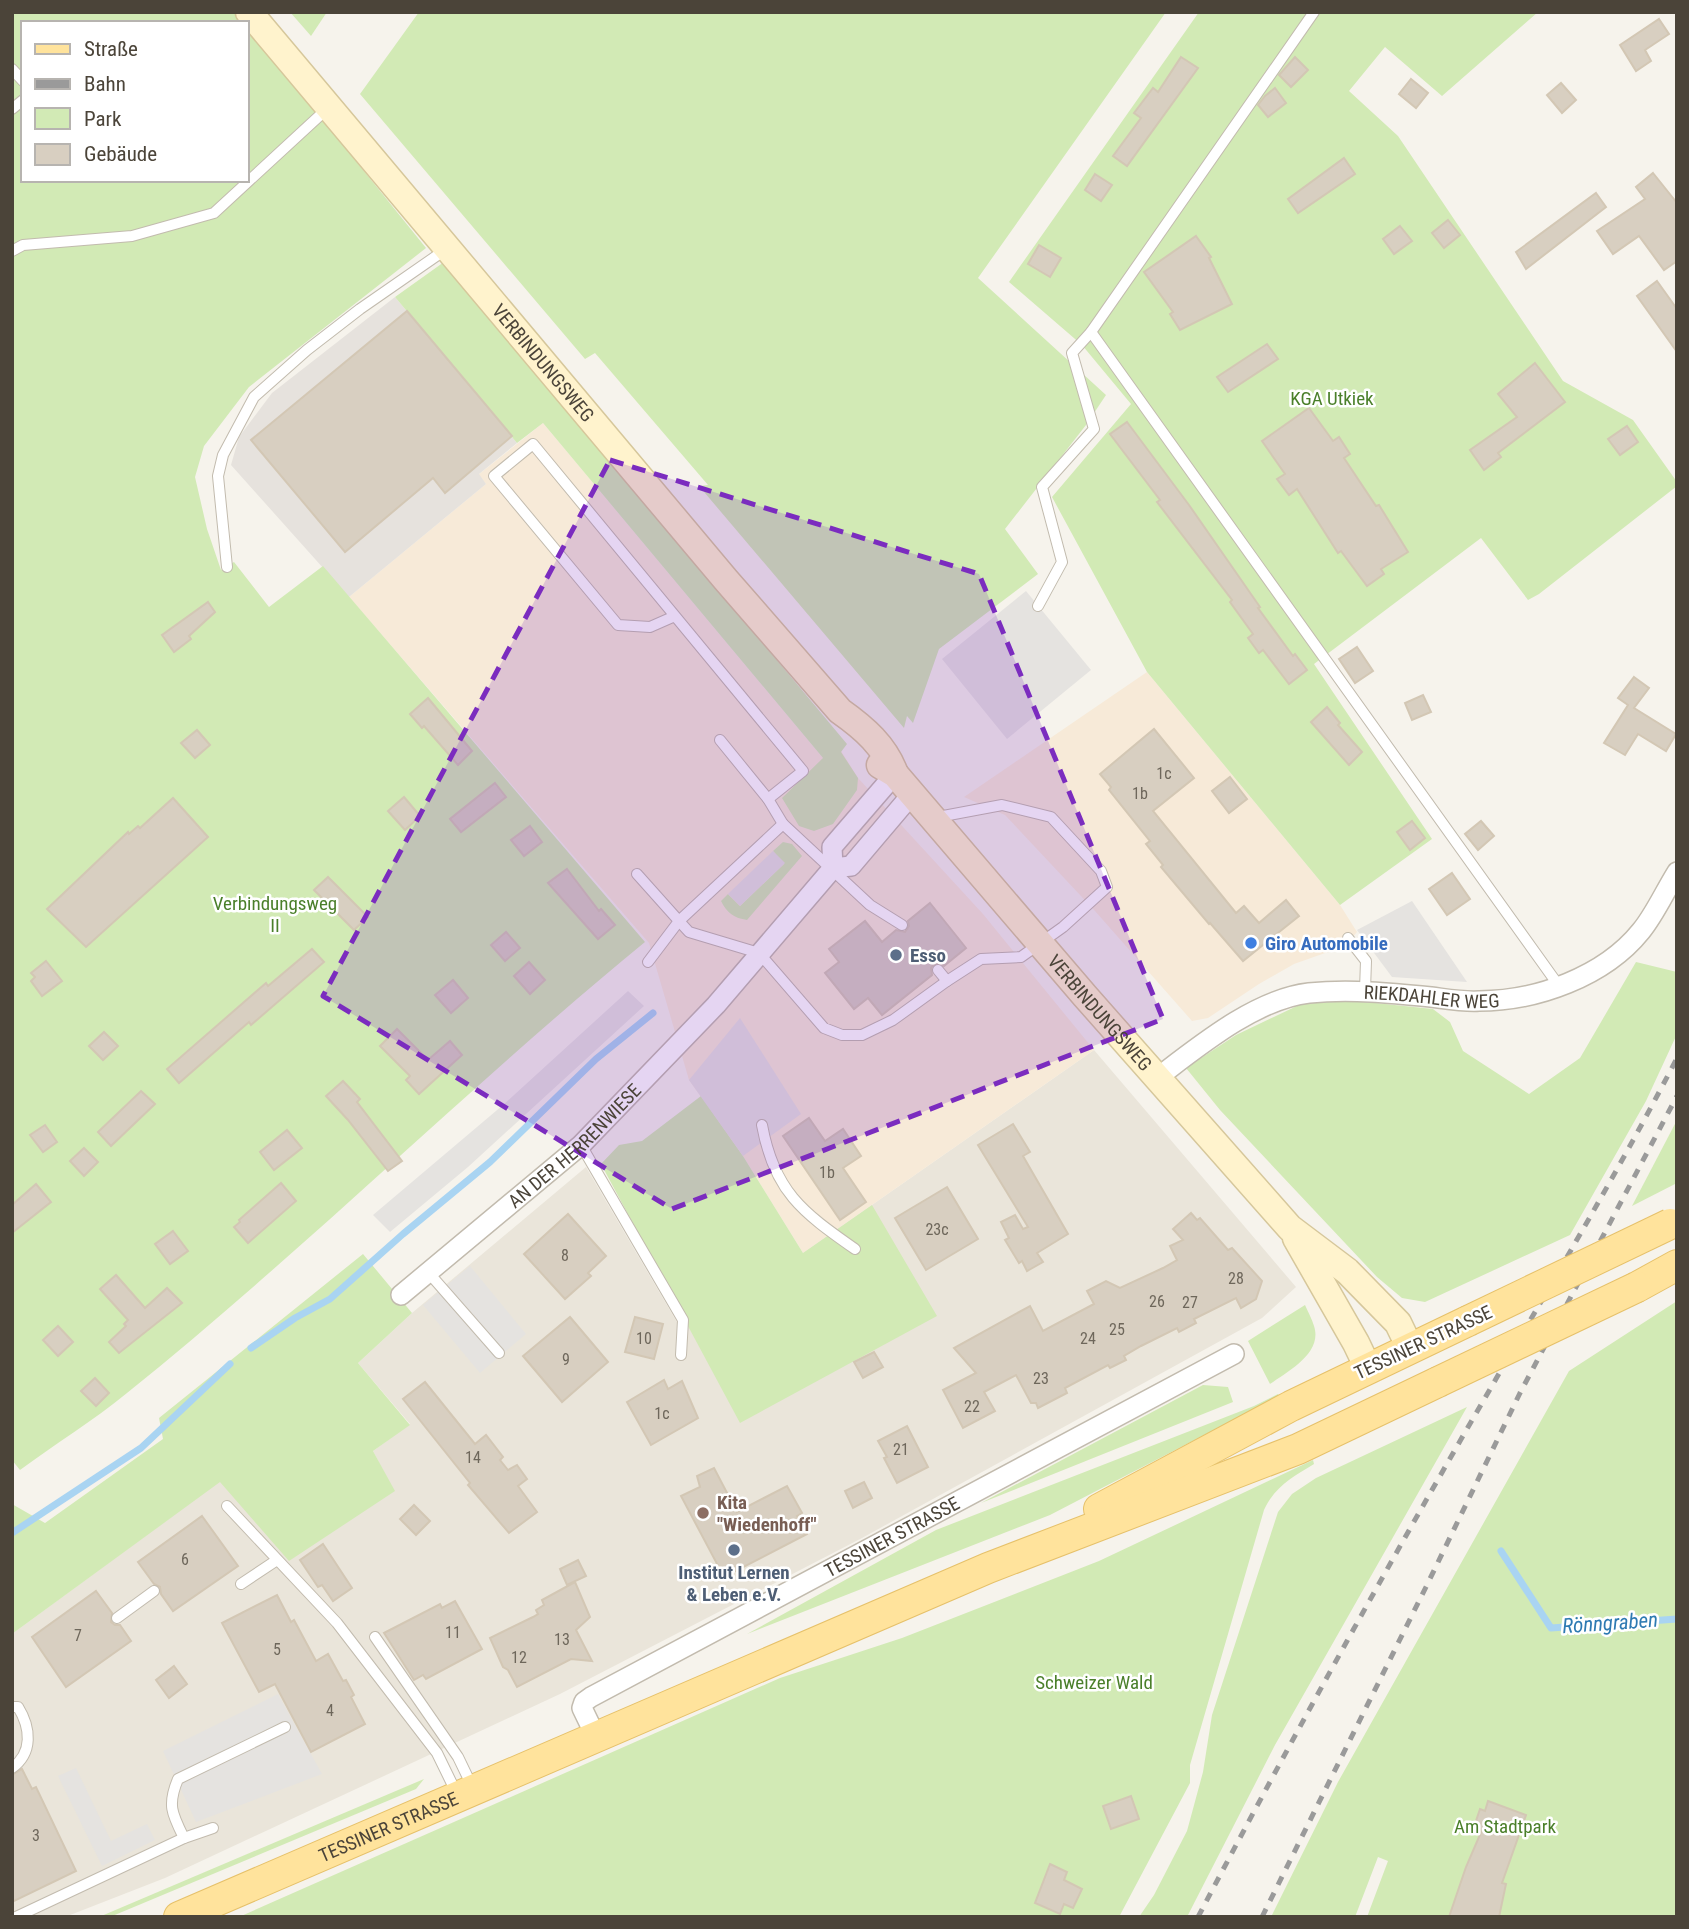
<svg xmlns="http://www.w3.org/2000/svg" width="1689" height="1929" font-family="'Roboto Condensed',sans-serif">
	<rect width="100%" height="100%" fill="#f6f3ec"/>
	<polygon fill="#eae5da" points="1094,1050 1296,1287 1262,1318 862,1538 560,1694 165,1878 65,1917 12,1917 12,1634 220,1481 394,1491 373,1451 410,1424 358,1363 412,1313 586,1167 678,1324 803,1253"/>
	<g fill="#f7ead8">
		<polygon points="543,423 823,758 841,751 858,778 983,914 1094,1050 803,1253 743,1156 689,1080 649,943 349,597 486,484 478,475"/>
		<polygon points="1147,672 1340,905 1357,932 1345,946 1294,964 1259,984 1208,1018 1192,1021 1095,911 1005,815 964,797"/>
	</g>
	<polygon fill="#e6e2dd" points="395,297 517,443 479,474 486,484 349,597 231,465 239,437 272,393"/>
	<g fill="#d2eab5">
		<path d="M12,12H235L244,23H23V180H247V26L426,248L249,387L204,446L195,477L207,529L221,570L234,562L269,607L323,566L645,942C468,1087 306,1249 127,1393C93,1421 55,1444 20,1470L12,1460Z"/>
		<polygon points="290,12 327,12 311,36"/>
		<polygon points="419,12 1166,12 978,278 1106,395 1086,425 1005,529 1038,574 939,649 913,723 907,716 904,728 699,486 708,485 595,353 585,359 360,94"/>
		<polygon points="1199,12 1538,12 1442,96 1385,47 1349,91 1398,136 1563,381 1633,420 1677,482 1677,486 1539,594 1528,600 1481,538 1314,664 1432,839 1340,905 1147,672 1052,497 1131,404 1082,345 1009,282"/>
		<polygon points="444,262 847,744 841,752 858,778 857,790 833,824 814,831 799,826 782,798 823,758 543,423 517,443 395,297"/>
		<path d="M783,842L792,844L802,856L747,920C734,918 727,913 721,901L728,894L740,906L784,864L773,851Z"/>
		<polygon points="1636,962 1677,972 1677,1034 1646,1101 1570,1235 1425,1302 1402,1298 1377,1277 1220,1110 1186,1068 1236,1035 1299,1005 1337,999 1433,1009 1450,1022 1463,1051 1529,1094 1580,1058"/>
		<polygon points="701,1096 743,1156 803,1253 872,1205 937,1316 740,1423 601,1164 619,1145 642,1141"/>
		<polygon points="1677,1120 1677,1183 1632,1206"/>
		<polygon points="363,1254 412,1313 358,1363 410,1425 373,1451 395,1491 289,1561 220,1482 12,1634 12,1504 45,1523 163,1439 159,1418"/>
		<polygon points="1677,1301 1677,1917 1367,1917 1388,1861 1378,1857 1355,1917 1271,1917 1338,1782 1569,1371"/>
		<path d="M1305,1305C1308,1312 1312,1319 1314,1326C1323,1353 1288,1371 1270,1384L1248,1341Z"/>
		<polygon points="1203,1385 1228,1387 1233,1402 981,1503"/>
		<polygon points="1278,1394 1279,1396 1050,1515 747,1634 936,1530 1254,1406"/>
		<polygon points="1467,1407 1275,1745 1187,1917 1139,1917 1154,1895 1187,1831 1203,1772 1212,1715 1278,1512 1292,1494 1316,1478"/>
		<path d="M1313,1460L1314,1464C1293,1477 1275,1486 1264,1510L1190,1765V1783L1119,1917H239L780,1678L902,1638L1099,1561Z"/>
		<polygon points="424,1779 416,1789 110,1917 99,1917"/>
	</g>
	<g fill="#e5e3e0">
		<polygon points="1026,591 1091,670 1007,739 942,659"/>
		<polygon points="773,851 785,863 740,906 728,894"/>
		<polygon points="1412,901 1467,982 1392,977 1357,930"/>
		<polygon points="628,991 644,1006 468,1167 390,1232 373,1215 503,1105"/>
		<polygon points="740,1018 801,1114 743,1156 689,1080"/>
		<polygon points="470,1266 526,1334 480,1373 423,1305"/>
		<polygon points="278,1694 322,1774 196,1822 163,1751"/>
		<polygon points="76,1768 111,1841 147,1824 155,1840 102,1866 58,1776"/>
	</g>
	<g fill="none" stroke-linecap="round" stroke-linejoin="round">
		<g stroke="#a9d4f2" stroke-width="7">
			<polyline points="251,1348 295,1318 330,1299 403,1234 490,1162 596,1059 653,1013"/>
			<polyline points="12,1533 141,1448 230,1364"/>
			<polyline points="1501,1551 1551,1628 1677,1619"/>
		</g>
	</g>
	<g fill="#d8cfc1" stroke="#d3c7b4" stroke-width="2">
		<polygon points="1659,19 1669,34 1645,50 1651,61 1636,71 1620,45"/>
		<polygon points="1181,57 1198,68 1127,166 1113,156 1141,118 1134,113 1153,88 1158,92"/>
		<polygon points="1295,57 1308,70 1291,87 1279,75"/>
		<polygon points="1411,79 1428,93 1416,108 1399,94"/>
		<polygon points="1561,83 1576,100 1562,113 1547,95"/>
		<polygon points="1275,88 1286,103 1268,117 1258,105 1265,96"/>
		<polygon points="1344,158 1355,174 1298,213 1288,199"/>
		<polygon points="1653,173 1677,203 1677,261 1664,270 1639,236 1613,254 1597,231 1645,199 1636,187"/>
		<polygon points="1095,174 1112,185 1101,201 1085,190"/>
		<polygon points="1596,193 1606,207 1526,269 1516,252"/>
		<polygon points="1448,220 1460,235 1444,248 1432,233"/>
		<polygon points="1400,226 1412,241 1394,254 1383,239"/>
		<polygon points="1196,236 1211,257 1209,258 1232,304 1180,330 1170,314 1173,312 1144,272"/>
		<polygon points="1039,245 1061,258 1050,277 1028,264"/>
		<polygon points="1657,281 1677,309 1677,352 1637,296"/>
		<polygon points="407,311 512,436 445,493 433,478 345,552 251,440"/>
		<polygon points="1267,344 1278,359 1228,392 1217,377"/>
		<polygon points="1535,363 1565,402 1498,453 1501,457 1484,470 1470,450 1517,417 1498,394"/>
		<polygon points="1309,408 1333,441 1339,437 1350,454 1344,458 1376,506 1379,505 1408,552 1381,569 1384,574 1367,586 1341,551 1338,553 1297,489 1289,495 1277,479 1285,474 1262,441"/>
		<polygon points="1127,422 1189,505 1260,607 1258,608 1293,656 1295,654 1307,670 1289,684 1263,650 1259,653 1248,638 1253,634 1230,602 1232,600 1157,502 1160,500 1110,434"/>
		<polygon points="1627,426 1638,442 1620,455 1608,439"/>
		<polygon points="208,602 215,612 189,636 191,639 174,652 162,635"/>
		<polygon points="1357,647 1373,671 1355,683 1339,659"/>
		<polygon points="1634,677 1649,688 1634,708 1676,734 1666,751 1638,734 1625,755 1604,743 1628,705 1618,698"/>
		<polygon points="1423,695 1431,712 1412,720 1405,703"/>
		<polygon points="428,698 472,751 458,765 424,726 422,728 410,714"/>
		<polygon points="1327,707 1340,723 1338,725 1362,752 1349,765 1311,722"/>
		<polygon points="1154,729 1194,778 1153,811 1236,913 1244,906 1259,923 1286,900 1299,916 1243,961 1210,923 1209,924 1161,867 1163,865 1146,844 1150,841 1109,790 1111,787 1100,774"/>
		<polygon points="197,730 210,745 195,758 181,743"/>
		<polygon points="1230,777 1247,799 1229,813 1212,791"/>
		<polygon points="495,783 506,797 461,832 450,819"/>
		<polygon points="404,797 420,816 405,830 388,811"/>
		<polygon points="173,798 208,837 86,947 47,909 128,832 129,834 138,826 140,828"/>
		<polygon points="1412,821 1425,838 1410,850 1397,832"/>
		<polygon points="1481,821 1494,836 1478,850 1465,834"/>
		<polygon points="530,826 542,842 524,856 511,840"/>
		<polygon points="567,869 599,911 601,909 615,925 598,939 548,883"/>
		<polygon points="1452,873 1470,899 1447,915 1429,889"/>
		<polygon points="328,877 368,917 354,930 314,890"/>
		<polygon points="930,903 966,948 944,966 940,963 934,964 931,968 932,975 882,1015 868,998 854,1009 825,973 839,962 829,949 865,921 882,942 896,930 905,932 909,926 908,921"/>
		<polygon points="506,932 520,948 505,961 491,945"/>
		<polygon points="312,949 324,962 251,1025 249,1022 179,1083 167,1069 266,983 268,986"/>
		<polygon points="46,961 62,981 42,996 31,981 35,977 31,973"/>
		<polygon points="529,962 545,980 530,994 514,976"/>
		<polygon points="453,980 468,998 451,1013 435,995"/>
		<polygon points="397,1029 428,1060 450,1041 462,1055 419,1094 406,1080 410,1076 380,1046"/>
		<polygon points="104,1032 118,1046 103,1060 89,1046"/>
		<polygon points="343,1081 360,1099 357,1102 402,1161 388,1171 348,1120 326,1096"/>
		<polygon points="141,1091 155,1104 111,1146 98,1132"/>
		<polygon points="809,1118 825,1141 843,1129 861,1156 843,1168 866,1202 840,1220 783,1136"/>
		<polygon points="1013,1124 1030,1152 1023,1156 1068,1234 1037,1253 1043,1262 1027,1271 1022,1261 1019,1263 1005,1240 1009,1238 1001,1222 1015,1215 1023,1229 1028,1227 978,1145"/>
		<polygon points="45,1125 57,1142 43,1152 30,1135"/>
		<polygon points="287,1130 302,1148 274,1170 260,1152"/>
		<polygon points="84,1148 98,1162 84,1176 70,1161"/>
		<polygon points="281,1183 296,1201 248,1243 234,1227 240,1222 239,1220"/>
		<polygon points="36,1184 51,1202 12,1233 12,1205"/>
		<polygon points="947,1187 978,1239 926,1270 895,1218"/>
		<polygon points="1191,1213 1197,1220 1200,1218 1228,1250 1232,1248 1262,1281 1256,1299 1241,1308 1236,1298 1194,1319 1196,1323 1179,1332 1177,1328 1141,1346 1124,1356 1126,1360 1110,1368 1108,1365 1065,1388 1067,1393 1038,1408 1036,1403 1031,1403 1016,1375 984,1392 995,1411 963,1428 943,1390 976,1373 954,1348 1030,1306 1043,1331 1094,1304 1087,1291 1106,1281 1120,1288 1163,1268 1177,1260 1170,1246 1183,1240 1173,1229"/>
		<polygon points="568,1214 606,1256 588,1273 591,1276 565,1299 524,1254"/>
		<polygon points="173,1231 188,1251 170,1264 155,1244"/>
		<polygon points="116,1275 145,1308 167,1288 182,1303 119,1353 109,1342 126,1326 124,1324 128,1320 100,1289"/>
		<polygon points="570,1317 608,1362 562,1402 523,1356"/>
		<polygon points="635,1317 663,1324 654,1359 625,1352"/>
		<polygon points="58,1326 73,1342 58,1356 43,1340"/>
		<polygon points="874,1352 883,1367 863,1378 854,1362"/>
		<polygon points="95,1378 109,1393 96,1406 81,1391"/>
		<polygon points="664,1380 668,1389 682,1381 698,1418 651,1445 627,1402"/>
		<polygon points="425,1382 475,1444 486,1435 503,1457 500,1460 508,1470 517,1465 527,1479 518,1486 537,1512 509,1533 468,1485 470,1483 403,1399"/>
		<polygon points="907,1426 928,1467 897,1483 884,1458 887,1457 878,1441"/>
		<polygon points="714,1468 737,1512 787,1486 802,1513 797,1516 807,1534 724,1577 681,1496 700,1487 697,1476"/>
		<polygon points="864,1482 872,1498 853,1508 845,1491"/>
		<polygon points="414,1505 430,1521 416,1535 400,1519"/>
		<polygon points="202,1516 238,1566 173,1611 161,1594 160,1587 154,1584 138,1562"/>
		<polygon points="323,1544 352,1588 333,1601 322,1585 318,1587 300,1560"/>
		<polygon points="578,1560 586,1576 567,1585 560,1569"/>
		<polygon points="575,1582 590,1617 576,1630 592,1661 571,1659 517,1687 508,1670 503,1667 490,1638 533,1617 538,1614 536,1610 544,1605 542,1600"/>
		<polygon points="96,1591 112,1613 111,1622 115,1625 120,1625 131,1641 66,1687 32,1637"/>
		<polygon points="277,1595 291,1622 294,1620 316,1661 328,1654 343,1681 346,1680 354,1695 351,1697 365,1724 311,1752 275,1684 259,1692 222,1623"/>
		<polygon points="455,1601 482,1649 426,1679 423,1675 414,1680 384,1633 440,1604 442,1608"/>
		<polygon points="174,1666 187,1684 169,1698 156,1680"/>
		<polygon points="22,1769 32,1789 36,1787 76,1871 12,1902 12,1775"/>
		<polygon points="1131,1796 1139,1819 1111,1829 1103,1806"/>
		<polygon points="1488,1801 1526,1815 1502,1883 1506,1884 1499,1917 1449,1917 1466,1867 1482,1830 1474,1827 1480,1809 1485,1811"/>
		<polygon points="1050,1864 1067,1872 1064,1880 1082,1889 1073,1908 1064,1904 1060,1914 1035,1903"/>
	</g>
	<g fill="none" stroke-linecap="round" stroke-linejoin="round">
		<defs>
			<g id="service">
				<polyline points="1314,12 1091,332 1559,986"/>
				<polyline points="12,69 23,81"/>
				<polyline points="12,109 23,100"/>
				<polyline points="12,251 23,245 132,236 214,213 329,107"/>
				<polyline points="227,567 218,476 223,455 254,397 307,350 360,309 445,250"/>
				<polyline points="1038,606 1062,562 1042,487 1094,429 1072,353 1091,332"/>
				<polyline points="675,616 650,627 618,625 494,476 533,444 803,771 768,799"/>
				<polyline points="720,740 768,799 783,824"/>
				<polyline points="938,817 1002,805 1051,817 1101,871 1107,887 1063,927 1021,957 981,959 947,981 938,970"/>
				<polyline points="637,874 679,921 648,962"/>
				<polyline points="902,925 870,905 783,824 679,921 689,932 759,953 824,1028 842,1035 862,1035 893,1020 947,981"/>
				<polyline points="1348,938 1366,961 1365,990"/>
				<path d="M762,1125C774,1191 802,1212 855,1249"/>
				<polyline points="581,1145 683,1320 681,1355"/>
				<polyline points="428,1272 499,1353"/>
				<polyline points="227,1506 337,1623 437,1753 457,1794"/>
				<polyline points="241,1584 277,1560"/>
				<polyline points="117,1618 154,1591"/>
				<polyline points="375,1637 458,1757 472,1786"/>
				<path d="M12,1707H18C31,1728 33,1753 12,1768"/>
				<path d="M184,1838C172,1814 167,1805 178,1779L285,1727"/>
				<polyline points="16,1917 184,1838 213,1828"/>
			</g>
			<g id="minor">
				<polyline points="833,868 832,847 895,774"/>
				<path id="s1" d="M1157,1078C1199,1046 1256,999 1309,993C1350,989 1391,993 1431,997C1447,999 1463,1002 1479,1001C1536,1001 1604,977 1641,931C1655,914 1665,891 1677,872"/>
				<path id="s2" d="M401,1295L581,1145L716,1005L833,868L851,866L912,794"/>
				<path id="s3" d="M596,1737L582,1708L584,1702L591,1697L1234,1354"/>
			</g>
			<g id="secondary">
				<path id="s4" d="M249,12L726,580L840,711C864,728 885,746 895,774"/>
				<path id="s5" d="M880,765L895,774L1085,996L1290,1228L1347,1271L1398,1323L1410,1348"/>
				<polyline points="1296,1238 1356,1343 1368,1368"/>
			</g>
			<g id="primary">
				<polyline points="1637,1287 1677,1265"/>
				<polyline points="1099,1509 1291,1406 1468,1321"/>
				<path id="s6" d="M179,1917L988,1568L1298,1449L1438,1382"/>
			</g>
		</defs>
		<use href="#service" stroke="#c2bbae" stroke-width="12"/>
		<use href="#minor" stroke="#c2bbae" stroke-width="22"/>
		<use href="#secondary" stroke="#d6c79b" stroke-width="29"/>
		<use href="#primary" stroke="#e6c16a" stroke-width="32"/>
		<use href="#service" stroke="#fff" stroke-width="10"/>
		<use href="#minor" stroke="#fff" stroke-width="19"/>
		<use href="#secondary" stroke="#fff3cd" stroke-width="26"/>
		<use href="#primary" stroke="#ffe39c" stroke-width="30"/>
		<g stroke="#9a9a9a" stroke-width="5" stroke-dasharray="9 9" stroke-linecap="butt">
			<path d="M1198,1917C1289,1744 1384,1572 1482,1403C1548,1289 1616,1176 1677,1058"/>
			<polyline points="1262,1917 1426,1587 1520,1393 1677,1096"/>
		</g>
		<defs>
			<g id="primary-bridge">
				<polyline points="1468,1321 1670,1224"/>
				<polyline points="1438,1382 1637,1287"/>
			</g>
		</defs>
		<use href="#primary-bridge" stroke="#e6c16a" stroke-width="32" stroke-linecap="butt"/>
		<use href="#primary-bridge" stroke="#ffe39c" stroke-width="30"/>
	</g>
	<path fill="#7b2cbf" fill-opacity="0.2" stroke="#7b2cbf" stroke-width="5" stroke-dasharray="14 9" stroke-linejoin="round" d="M610,460L979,574L1163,1019L672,1209L323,996Z"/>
	<circle fill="#3f7fe0" stroke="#fff" stroke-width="2.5" cx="1251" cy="943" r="7"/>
	<g fill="#5c6f8a" stroke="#fff" stroke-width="2.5">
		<circle cx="896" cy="955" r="7"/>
		<circle cx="734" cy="1550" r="7"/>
	</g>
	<circle fill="#8d6e63" stroke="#fff" stroke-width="2.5" cx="703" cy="1513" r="7"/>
	<g text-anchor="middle" stroke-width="5" stroke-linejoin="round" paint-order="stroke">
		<g font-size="16" fill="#6e675b">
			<text x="1164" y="779">1c</text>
			<text x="1140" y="799">1b</text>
			<text x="827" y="1178">1b</text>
			<text x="937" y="1235">23c</text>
			<text x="565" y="1261">8</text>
			<text x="1236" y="1284">28</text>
			<text x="1157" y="1307">26</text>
			<text x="1190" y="1308">27</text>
			<text x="1117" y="1335">25</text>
			<text x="644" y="1344">10</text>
			<text x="1088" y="1344">24</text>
			<text x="566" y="1365">9</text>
			<text x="1041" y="1384">23</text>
			<text x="972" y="1412">22</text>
			<text x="662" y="1419">1c</text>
			<text x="901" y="1455">21</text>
			<text x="473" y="1463">14</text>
			<text x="185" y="1565">6</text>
			<text x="453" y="1638">11</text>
			<text x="78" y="1641">7</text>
			<text x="562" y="1645">13</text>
			<text x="277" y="1655">5</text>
			<text x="519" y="1663">12</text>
			<text x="330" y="1716">4</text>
			<text x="36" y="1841">3</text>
		</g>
		<g font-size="19" fill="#4b4439" stroke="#fff">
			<text dy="7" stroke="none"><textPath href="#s4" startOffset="458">VERBINDUNGSWEG</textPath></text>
			<text dy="7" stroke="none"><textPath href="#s1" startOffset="299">RIEKDAHLER WEG</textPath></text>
			<text dy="7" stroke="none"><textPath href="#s5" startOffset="332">VERBINDUNGSWEG</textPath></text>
			<text dy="7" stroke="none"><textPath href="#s2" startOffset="229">AN DER HERRENWIESE</textPath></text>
			<text transform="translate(1423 1342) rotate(-25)" y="7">TESSINER STRASSE</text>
			<text dy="7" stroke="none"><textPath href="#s3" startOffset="388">TESSINER STRASSE</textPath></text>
			<text dy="7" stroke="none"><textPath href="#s6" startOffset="228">TESSINER STRASSE</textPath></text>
		</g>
		<g font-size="19" fill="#4a7f2a" stroke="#fff">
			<text x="1332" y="405">KGA Utkiek</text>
			<text x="275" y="910">Verbindungsweg<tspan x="275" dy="22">II</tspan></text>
			<text x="1094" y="1689">Schweizer Wald</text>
			<text x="1505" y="1833">Am Stadtpark</text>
		</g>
		<g font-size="19" font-weight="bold" fill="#366cbe" stroke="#fff" text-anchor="start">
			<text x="1265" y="950">Giro Automobile</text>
		</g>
		<g font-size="19" font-weight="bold" fill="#4e5e75" stroke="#fff" text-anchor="start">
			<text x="910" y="962">Esso</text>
			<text x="734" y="1579" text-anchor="middle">Institut Lernen<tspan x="734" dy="22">&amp; Leben e.V.</tspan></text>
		</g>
		<g font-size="19" font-weight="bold" fill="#785e54" stroke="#fff" text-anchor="start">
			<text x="717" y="1509">Kita<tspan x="717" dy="22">"Wiedenhoff"</tspan></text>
		</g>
		<g font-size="21" font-style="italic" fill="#2e7ab2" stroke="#fff">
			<text transform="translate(1610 1623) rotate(-4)" y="7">Rönngraben</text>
		</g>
	</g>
	<rect width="1689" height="1929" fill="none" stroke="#4b4439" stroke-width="28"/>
	<rect x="21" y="21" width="228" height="161" fill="#ffffff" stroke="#b7b4b0" stroke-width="2"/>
	<rect x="35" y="44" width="35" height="10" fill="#ffe39c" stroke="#b7b4b0" stroke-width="2"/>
	<text x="84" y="56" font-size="21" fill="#4b4439">Straße</text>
	<rect x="35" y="79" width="35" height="10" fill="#9a9a9a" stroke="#b7b4b0" stroke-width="2"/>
	<text x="84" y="91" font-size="21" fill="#4b4439">Bahn</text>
	<rect x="35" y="108" width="35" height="21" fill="#d2eab5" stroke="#b7b4b0" stroke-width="2"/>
	<text x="84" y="126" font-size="21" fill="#4b4439">Park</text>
	<rect x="35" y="144" width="35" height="21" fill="#d8cfc1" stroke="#b7b4b0" stroke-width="2"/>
	<text x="84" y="161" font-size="21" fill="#4b4439">Gebäude</text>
</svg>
